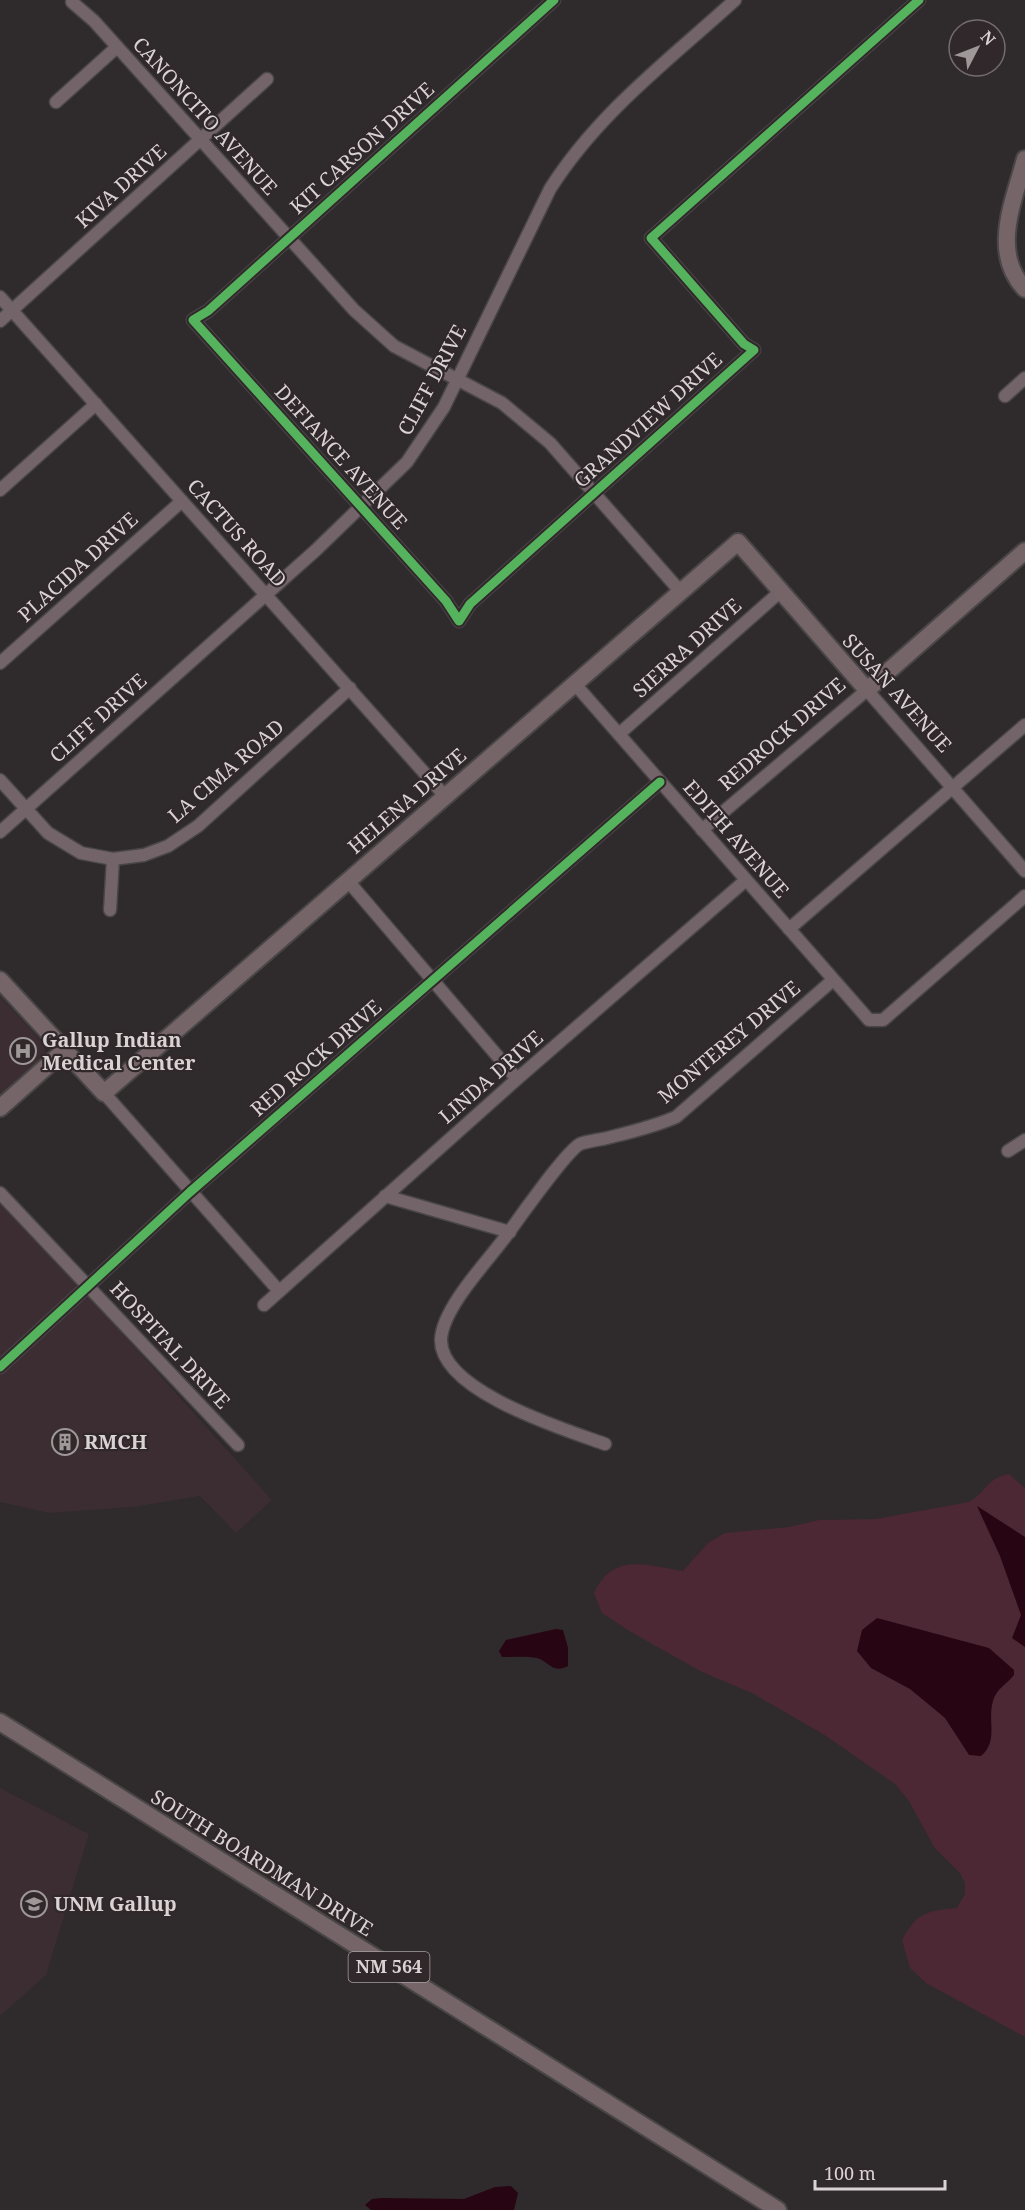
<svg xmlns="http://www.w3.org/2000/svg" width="1025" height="2210" font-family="'Noto Serif',serif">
	<rect width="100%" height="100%" fill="#2f2a2c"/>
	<g fill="#3b2d31">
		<polygon points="0,996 44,1044 46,1058 0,1100"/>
		<polygon points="0,1202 89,1296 272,1500 236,1533 200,1496 133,1507 49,1513 0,1502"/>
		<polygon points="0,1788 89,1834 46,1975 0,2016"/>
	</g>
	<path fill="#4b2834" d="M1009,1474L1025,1488V2037L926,1983L910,1968L902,1940C917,1912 927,1911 957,1908L965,1894V1883L960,1873L934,1847L909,1801L895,1784L826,1736L752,1693L702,1672L631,1632L602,1613L594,1593C613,1552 646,1565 683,1571L708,1543L725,1533L789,1527L819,1520L876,1519L969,1502C987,1492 986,1478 1009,1474Z"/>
	<g fill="#270513">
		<polygon points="977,1506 1025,1537 1025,1647 1012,1638 1021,1615 1000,1556"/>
		<path d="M877,1618L989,1648L1014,1670V1675C1007,1684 996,1689 993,1701C987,1721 999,1741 981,1756L969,1755L945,1718L910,1689L871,1668L857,1651L862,1630Z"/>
		<path d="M556,1629L563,1630L568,1648V1666C552,1674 550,1662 537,1658C527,1656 513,1657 502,1657L499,1651L506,1640Z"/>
		<polygon points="511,2186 518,2193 514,2210 371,2210 365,2205 372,2199 382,2198 464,2199 495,2187"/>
	</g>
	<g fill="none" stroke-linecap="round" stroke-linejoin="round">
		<defs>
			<g id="minor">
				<polyline points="554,0 208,311 193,320 446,601 459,621 470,604 754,350 744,344 651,238 919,0"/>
				<polyline points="72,2 94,21 354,310 394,346 502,403 550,443 680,591"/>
				<polyline points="56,102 117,47"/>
				<polyline points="0,297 445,796"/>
				<polyline points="0,321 267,79"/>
				<polyline points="1005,396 1025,378"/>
				<polyline points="0,490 96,404"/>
				<polyline points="0,663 182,501"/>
				<polyline points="574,683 869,1020 883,1020 1025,896"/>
				<polyline points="619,734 781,591"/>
				<polyline points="0,780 48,833 81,853 113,859 144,855 168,846 198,826 350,688"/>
				<polyline points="702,830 867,690 1025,871"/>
				<path d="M0,832L316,550L407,462L444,407L550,189C598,113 669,60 735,0"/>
				<polyline points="348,881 517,1079"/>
				<polyline points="110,910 113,859"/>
				<polyline points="789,929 1025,725"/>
				<polyline points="104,1093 279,1291"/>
				<polyline points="1008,1151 1025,1140"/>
				<polyline points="0,1193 238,1445"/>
				<polyline points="385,1196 510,1232"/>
				<polyline points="264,1305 517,1079 746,880"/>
				<polyline points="0,1367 190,1192 660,782"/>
				<path d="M605,1444C566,1430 439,1391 441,1339C443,1308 485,1264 503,1240C517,1222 565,1152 580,1144C587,1141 599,1140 607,1138C631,1132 653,1127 676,1117L833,980"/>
			</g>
			<g id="major">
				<path d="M1025,159C1014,201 990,252 1025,289"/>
				<polyline points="0,980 104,1093 738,542 867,690 1025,551"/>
				<polyline points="0,1108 65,1050"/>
				<polyline points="0,1722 778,2210"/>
			</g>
		</defs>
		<use href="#minor" stroke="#494647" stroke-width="15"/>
		<use href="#major" stroke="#494647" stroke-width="20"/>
		<use href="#minor" stroke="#736469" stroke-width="12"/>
		<use href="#major" stroke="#756569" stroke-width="16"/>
		<defs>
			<g id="cycleway">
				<polyline points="554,0 208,311 193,320 446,601 459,621 470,604 754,350 744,344 651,238 919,0"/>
				<polyline points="0,1367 190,1192 660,782"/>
			</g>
		</defs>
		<use href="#cycleway" stroke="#31282b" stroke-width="13"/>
		<use href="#cycleway" stroke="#56b35d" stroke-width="9"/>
	</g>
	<defs>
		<symbol id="hospital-ring" viewBox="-11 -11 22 22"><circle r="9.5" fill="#31282b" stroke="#9e9899" stroke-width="1.5"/><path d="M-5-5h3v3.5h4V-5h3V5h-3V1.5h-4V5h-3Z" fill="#9e9899"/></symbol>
		<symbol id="building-ring" viewBox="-11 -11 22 22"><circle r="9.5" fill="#31282b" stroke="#9e9899" stroke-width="1.5"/><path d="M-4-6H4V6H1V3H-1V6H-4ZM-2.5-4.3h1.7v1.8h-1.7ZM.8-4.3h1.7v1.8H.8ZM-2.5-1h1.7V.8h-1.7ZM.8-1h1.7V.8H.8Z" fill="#9e9899"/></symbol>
		<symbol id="university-ring" viewBox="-11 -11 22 22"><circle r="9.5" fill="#31282b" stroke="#9e9899" stroke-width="1.5"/><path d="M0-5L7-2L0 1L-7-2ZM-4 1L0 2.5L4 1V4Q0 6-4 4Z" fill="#9e9899"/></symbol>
	</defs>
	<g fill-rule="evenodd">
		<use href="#hospital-ring" x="8" y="1036" width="30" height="30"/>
		<use href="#building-ring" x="50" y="1427" width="30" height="30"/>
		<use href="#university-ring" x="19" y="1889" width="30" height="30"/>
	</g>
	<g text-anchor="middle" stroke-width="4.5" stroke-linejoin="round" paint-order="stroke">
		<rect fill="#31282b" stroke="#a7a0a1" stroke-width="1.5" x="348.5" y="1952" width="81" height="30" rx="4.5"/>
		<g font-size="18" font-weight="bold" fill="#d9d3d4">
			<text x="389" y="1973">NM 564</text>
		</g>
		<g font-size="20" fill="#d9d3d4" stroke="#31282b">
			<text transform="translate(205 116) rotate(48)" y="7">CANONCITO AVENUE</text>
			<text transform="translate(362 148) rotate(-42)" y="7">KIT CARSON DRIVE</text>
			<text transform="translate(121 186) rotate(-42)" y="7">KIVA DRIVE</text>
			<text transform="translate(432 380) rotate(-62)" y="7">CLIFF DRIVE</text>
			<text transform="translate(648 420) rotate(-42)" y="7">GRANDVIEW DRIVE</text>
			<text transform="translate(341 457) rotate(48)" y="7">DEFIANCE AVENUE</text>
			<text transform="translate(237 533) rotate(48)" y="7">CACTUS ROAD</text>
			<text transform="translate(78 567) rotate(-42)" y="7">PLACIDA DRIVE</text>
			<text transform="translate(687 648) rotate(-42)" y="7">SIERRA DRIVE</text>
			<text transform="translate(897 693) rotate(48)" y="7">SUSAN AVENUE</text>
			<text transform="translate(98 718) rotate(-42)" y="7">CLIFF DRIVE</text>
			<text transform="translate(782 734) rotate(-41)" y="7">REDROCK DRIVE</text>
			<text transform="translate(226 771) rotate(-41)" y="7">LA CIMA ROAD</text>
			<text transform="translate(407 801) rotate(-41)" y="7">HELENA DRIVE</text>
			<text transform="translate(736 839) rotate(49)" y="7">EDITH AVENUE</text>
			<text transform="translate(729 1042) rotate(-40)" y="7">MONTEREY DRIVE</text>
			<text transform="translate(316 1058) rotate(-41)" y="7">RED ROCK DRIVE</text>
			<text transform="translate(491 1077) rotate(-41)" y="7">LINDA DRIVE</text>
			<text transform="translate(170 1345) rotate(47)" y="7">HOSPITAL DRIVE</text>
			<text transform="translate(262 1863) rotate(32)" y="7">SOUTH BOARDMAN DRIVE</text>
		</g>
		<g font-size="20" font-weight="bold" fill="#d9d3d4" stroke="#31282b" text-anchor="start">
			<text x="42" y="1047">Gallup Indian<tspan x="42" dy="23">Medical Center</tspan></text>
			<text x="84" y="1449">RMCH</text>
			<text x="54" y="1911">UNM Gallup</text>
		</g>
	</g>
	<g transform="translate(977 48) rotate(48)"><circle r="28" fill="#31282b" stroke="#746c6f" stroke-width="1.5"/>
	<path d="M0-4.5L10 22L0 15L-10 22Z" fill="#9e9899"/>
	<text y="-9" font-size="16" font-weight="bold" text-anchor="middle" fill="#d9d3d4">N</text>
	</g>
	<path d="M815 2180v9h130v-9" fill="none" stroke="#d9d3d4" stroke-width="3"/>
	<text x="824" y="2180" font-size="18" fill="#d9d3d4" stroke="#31282b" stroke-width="4.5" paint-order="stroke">100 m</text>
</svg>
